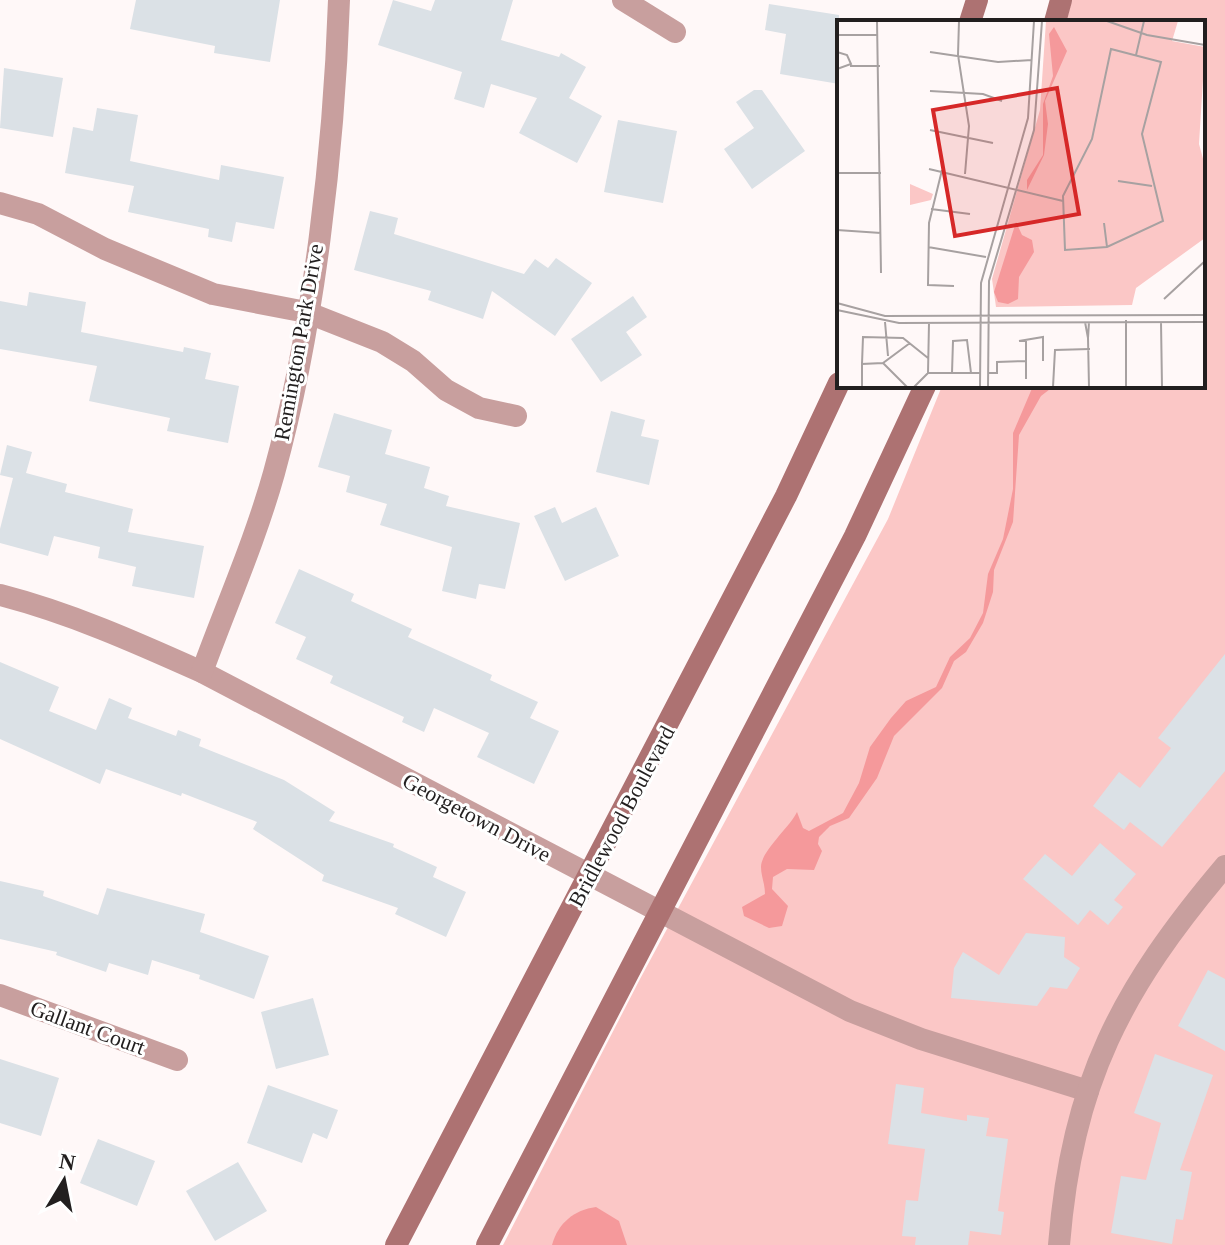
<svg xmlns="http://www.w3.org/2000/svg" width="1225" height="1245" font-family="'Times New Roman',serif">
	<rect width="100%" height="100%" fill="#fff8f8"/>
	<polygon fill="#fbc7c6" points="1072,0 1225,0 1225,1245 503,1245 640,979 888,519 942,386 1203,386 1203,22 1066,22"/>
	<g fill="#f5999b">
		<path d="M1033,386H1054L1041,396L1019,435L1013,522L994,570L993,592L983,623L966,652L954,661L942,688L894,736L877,778L849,818L830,826L819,837L818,844L822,851L814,870L787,869L773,877L772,889L788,906L782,926L769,928L744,916L742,907L765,894C765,884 761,876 761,867C761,851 790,827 797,812L803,828L809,831L843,813L859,783L870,747L891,718L906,701L936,687L950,657L970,638L983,613L988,574L1003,539L1013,489V433Z"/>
		<path d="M596,1207L619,1221L627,1245H552C558,1223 574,1210 596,1207Z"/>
	</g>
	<g fill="#dbe1e6">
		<polygon points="136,0 280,0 270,62 214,53 215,46 130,29"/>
		<polygon points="393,0 431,11 435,0 513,0 501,40 559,57 561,53 586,67 569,98 602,116 577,163 519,133 537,98 491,84 484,108 454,99 462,72 378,45"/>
		<polygon points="769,4 839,15 839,84 780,74 786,34 765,30"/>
		<polygon points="4,68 63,78 53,137 0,128"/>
		<polygon points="754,90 762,90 805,151 752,189 724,149 754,128 736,102"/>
		<polygon points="97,108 138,115 130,161 219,180 221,165 284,177 274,229 236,222 232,242 208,237 209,229 128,212 134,186 65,173 73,127 93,131"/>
		<polygon points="618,120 677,131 663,203 604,192"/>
		<polygon points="370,211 398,218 394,234 524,274 535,259 548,268 556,258 592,283 555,336 492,291 483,319 428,300 431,291 354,270"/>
		<polygon points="29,292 86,302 81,332 183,352 184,347 211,353 205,379 239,386 228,443 167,431 170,418 89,401 97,366 0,349 0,301 27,306"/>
		<polygon points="633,296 647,317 626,332 642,355 601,382 571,339"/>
		<polygon points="611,411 645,420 641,436 659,440 649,485 596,472"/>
		<polygon points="334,413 392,430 385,454 430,467 424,488 449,496 446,506 520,523 505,589 479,584 476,599 442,591 452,547 380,525 387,504 346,492 350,476 318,467"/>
		<polygon points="7,445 32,452 26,473 67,484 65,492 133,509 128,532 204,546 194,598 132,586 136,567 98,558 100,547 54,536 48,556 0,543 0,529 13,478 0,475"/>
		<polygon points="555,507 562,523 596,507 619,556 565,581 534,516"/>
		<polygon points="299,569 354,594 351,601 412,629 408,637 492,675 490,680 538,702 530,718 559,731 534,784 477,757 489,733 434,708 424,732 402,722 404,717 330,683 333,676 296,659 306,637 275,623"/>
		<polygon points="1225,654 1225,771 1162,847 1130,822 1124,830 1093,806 1119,772 1140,788 1171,748 1158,738"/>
		<polygon points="0,662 59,687 49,711 96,730 109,698 132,708 128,718 176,736 178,730 201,739 199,746 284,780 335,812 329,821 394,844 393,847 437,867 433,877 466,892 446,937 395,914 398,908 322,881 324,875 253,829 257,822 182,793 181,796 106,769 100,784 0,739"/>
		<polygon points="1100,843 1136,874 1114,900 1123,907 1108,925 1090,910 1078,925 1023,879 1045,854 1072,876"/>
		<polygon points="0,881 44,891 43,896 98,915 107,888 205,914 200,932 269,956 254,999 199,979 200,975 152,960 148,975 109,963 106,972 56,955 57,952 0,939"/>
		<polygon points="1026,933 1065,937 1064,957 1080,968 1067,989 1050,987 1037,1006 951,998 954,968 963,952 999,975"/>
		<polygon points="1208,970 1225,979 1225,1051 1178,1026"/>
		<polygon points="313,998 329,1055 276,1069 261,1012"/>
		<polygon points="1155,1054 1213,1075 1180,1170 1192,1172 1183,1220 1176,1219 1172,1244 1111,1233 1121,1176 1146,1180 1161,1123 1134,1113"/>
		<polygon points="0,1059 59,1078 41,1136 0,1123"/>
		<polygon points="896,1084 924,1088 921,1113 967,1121 967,1115 989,1118 986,1136 1008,1139 998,1211 1004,1212 1001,1235 970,1231 968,1245 915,1245 916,1237 902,1236 906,1200 918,1201 925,1149 888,1144"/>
		<polygon points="268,1085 338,1110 327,1139 313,1133 302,1163 247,1143"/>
		<polygon points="98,1139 155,1161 137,1206 80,1183"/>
		<polygon points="238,1162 267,1211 215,1241 186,1191"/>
	</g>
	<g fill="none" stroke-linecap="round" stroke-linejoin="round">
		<g stroke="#c89f9e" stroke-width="22">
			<polyline points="623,0 675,32"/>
			<polyline points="0,203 38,214 105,249 213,294 306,312 382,342 413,361 446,390 479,408 516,416"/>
			<path d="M0,595C70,613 135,642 202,672L850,1011L921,1039L1088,1091"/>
			<path d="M202,672C226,606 255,541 274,473C314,328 334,150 339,0"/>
			<polyline points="0,995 177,1060"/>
			<path d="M1059,1245C1072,1082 1121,989 1225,866"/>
		</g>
		<g stroke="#ad7272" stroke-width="22">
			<polyline points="970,22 977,0"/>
			<polyline points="1055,22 1061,0"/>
			<polyline points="396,1245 786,496 839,383"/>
			<polyline points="487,1245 855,536 925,386"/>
		</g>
	</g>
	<g text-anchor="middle" stroke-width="6" stroke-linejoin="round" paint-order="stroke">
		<g font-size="22" fill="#221f1f" stroke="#fff">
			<text transform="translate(298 342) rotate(-80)" y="8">Remington Park Drive</text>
			<text transform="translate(621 816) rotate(-62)" y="8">Bridlewood Boulevard</text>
			<text transform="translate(477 817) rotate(28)" y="8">Georgetown Drive</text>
			<text transform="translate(88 1027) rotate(20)" y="8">Gallant Court</text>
		</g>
	</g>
	<g transform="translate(837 20)">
		<rect width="368" height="368" fill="#fff8f8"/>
		<path d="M209,1H341L335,21L368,27L362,124L368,146V218L299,268L295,285L159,287L155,259L203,90ZM73,164L96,174L94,180L73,185Z" fill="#fbc7c6"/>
		<path d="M217,7L230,31L208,81L211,104L207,135L190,170V160L206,135V84L216,56L212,14ZM179,202L185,215L195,220L197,232L182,257L181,279L171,284L161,282L157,272Z" fill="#f5999b"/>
		<path fill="none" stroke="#a7a1a1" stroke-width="2" d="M40,1L44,253M122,1L121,35L132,106L128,154M270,1L310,15L368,25M0,15H40M274,29L324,42L305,114L326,201L270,227L228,230L226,176L255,119ZM0,32L10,35L14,44L0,49M93,32L161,42L195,40M299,35L307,1M13,46H43M93,71L146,74L165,81M93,110L156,123M92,149L226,181M105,150L92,203L91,265L117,266M0,153H44M281,161L315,166M94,189L133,194M267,203L270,227M0,210L44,213M91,227L149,237M327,279L368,241M0,283L48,296L368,295M0,290L62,303L368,302M289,300V367M48,302L51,336M248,302L251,318L252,302M324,302L325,367M251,318L252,367M182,321L206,317V341M46,343L70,367M25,344L26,317L66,318L91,338M91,353H143M115,353L116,321L130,320L134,353M151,353H160V342L189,341M189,359V319M25,367V344L46,343L73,323M77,367L91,353L92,303M143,367L144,263L191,98L197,1M151,367L152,261L197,110L205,1M216,367L218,330L253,329"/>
		<path fill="#d62828" fill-opacity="0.15" stroke="#d62828" stroke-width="4" d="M220,68L242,194L118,216L96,90Z"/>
		<rect width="368" height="368" fill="none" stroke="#221f1f" stroke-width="4"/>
	</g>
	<g transform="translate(64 1181) rotate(10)" stroke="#ffffff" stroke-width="6" paint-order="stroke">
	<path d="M0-6L14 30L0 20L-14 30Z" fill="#221f1f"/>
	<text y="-12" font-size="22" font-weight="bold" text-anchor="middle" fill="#221f1f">N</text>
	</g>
</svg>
